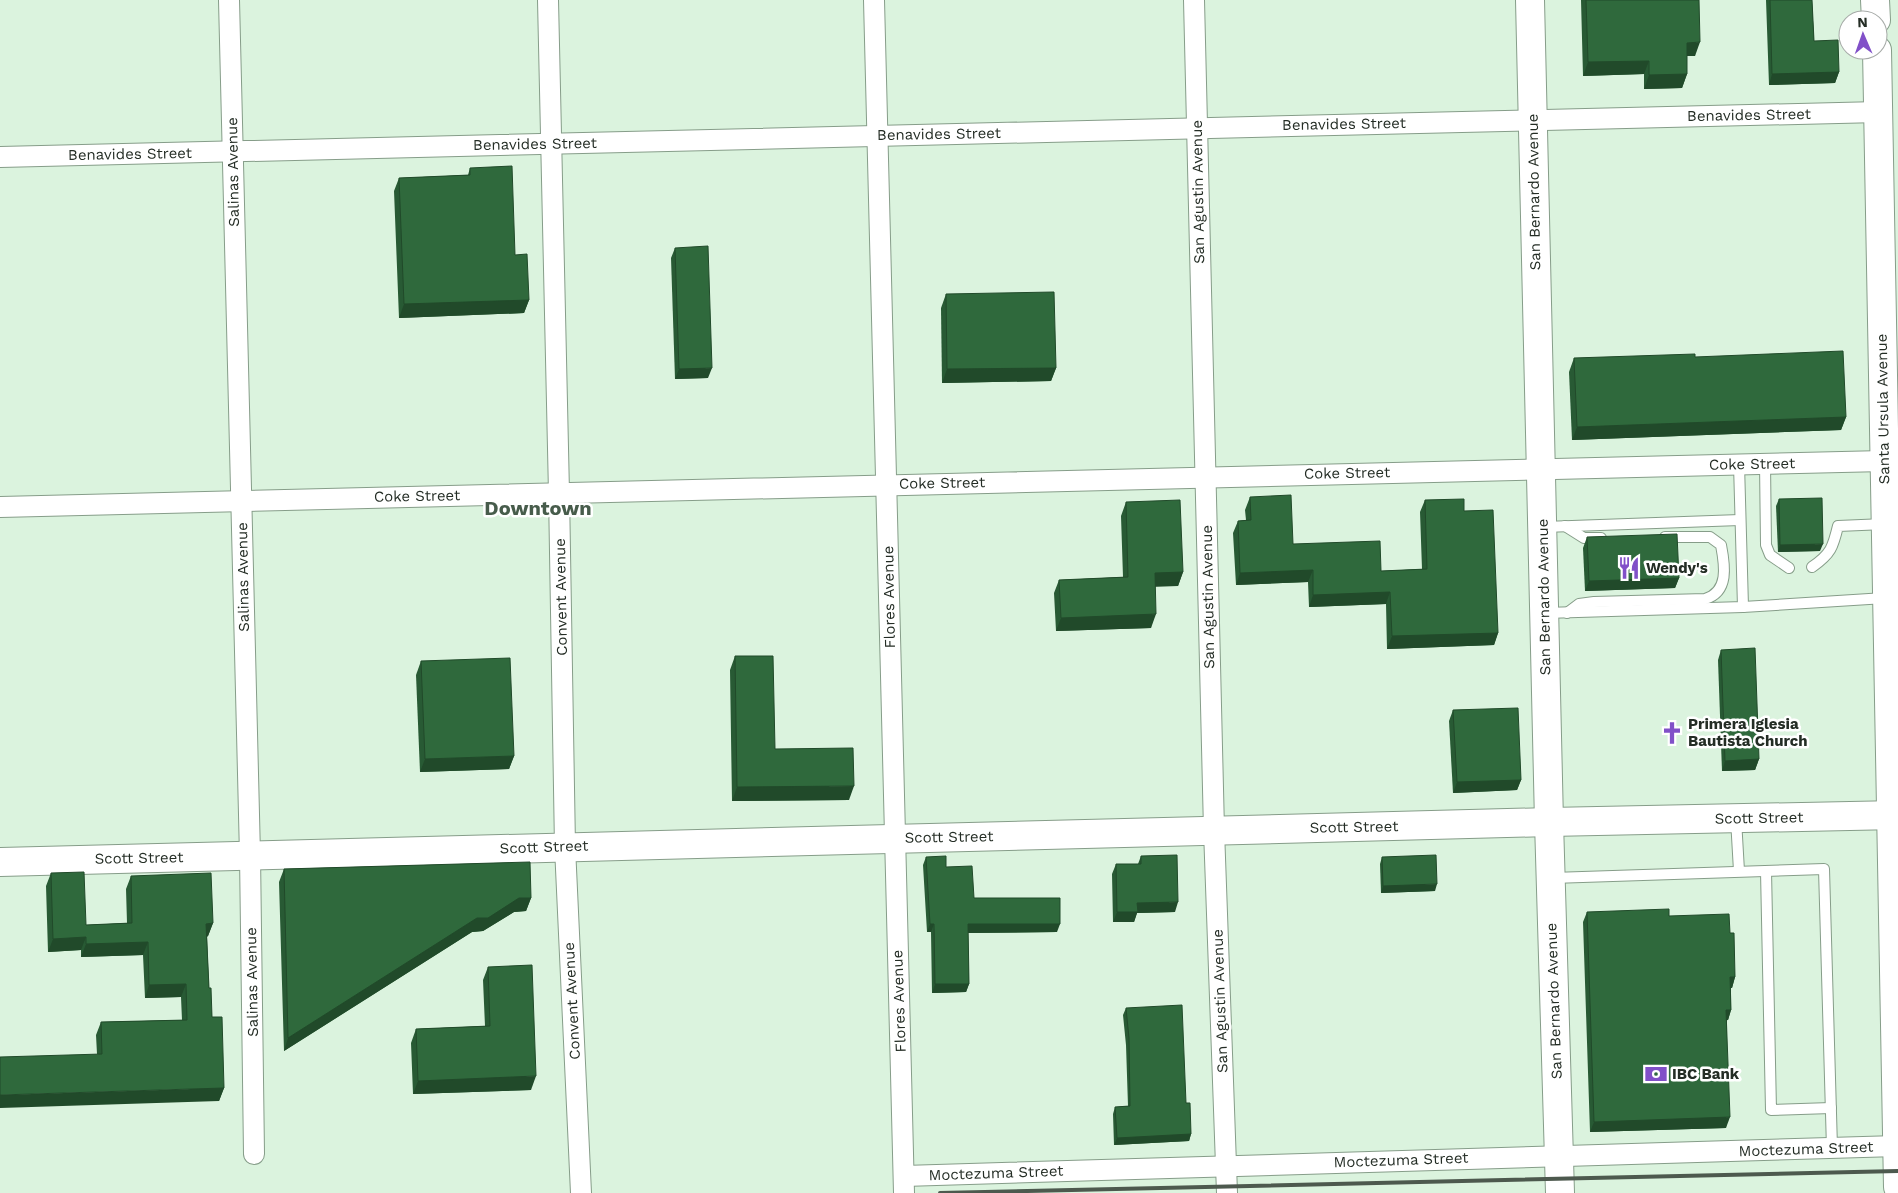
<svg xmlns="http://www.w3.org/2000/svg" width="1898" height="1193" font-family="'Work Sans',sans-serif">
	<rect width="100%" height="100%" fill="#dbf3de"/>
	<g fill="none" stroke-linecap="round" stroke-linejoin="round">
		<defs>
			<g id="lane">
				<polyline points="1765,463 1766,545 1770,555 1789,568"/>
				<polyline points="1739,464 1743,607"/>
				<polyline points="1565,526 1584,538 1601,538"/>
				<polyline points="1544,527 1740,520"/>
				<path d="M1812,567C1831,554 1833,547 1838,526L1885,524"/>
				<polyline points="1545,613 1743,607 1885,598"/>
				<path d="M1567,613L1579,604L1594,602L1705,599C1729,592 1725,566 1721,545L1710,537H1665"/>
				<polyline points="1736,819 1739,871"/>
				<polyline points="1766,871 1771,1110 1831,1108"/>
				<polyline points="1552,878 1824,869 1832,1148"/>
			</g>
			<g id="street">
				<polyline points="229,0 250,855 254,1154"/>
				<polyline points="548,0 559,493 565,847 581,1193"/>
				<polyline points="874,0 904,1193"/>
				<polyline points="1194,0 1214,830 1227,1193"/>
				<polyline points="0,157 1879,112"/>
				<polyline points="0,507 1884,461"/>
				<polyline points="904,1176 1897,1146"/>
			</g>
			<g id="secondary">
				<polyline points="1530,0 1549,822 1560,1193"/>
				<polyline points="1875,0 1876,20"/>
				<polyline points="1877,50 1898,1187"/>
				<polyline points="0,862 1549,822 1898,815"/>
			</g>
		</defs>
		<use href="#lane" stroke="#869d89" stroke-width="12"/>
		<use href="#street" stroke="#869d89" stroke-width="22"/>
		<use href="#secondary" stroke="#869d89" stroke-width="30"/>
		<use href="#lane" stroke="#fff" stroke-width="10"/>
		<use href="#street" stroke="#fff" stroke-width="20"/>
		<use href="#secondary" stroke="#fff" stroke-width="28"/>
		<polyline stroke="#4d594e" stroke-width="4" points="940,1193 1898,1171"/>
	</g>
	<g fill="#285a34">
		<polygon points="1581,0 1699,0 1695,56 1687,56 1687,74 1682,88 1644,89 1644,74 1583,76"/>
		<polygon points="1766,0 1812,0 1814,41 1839,72 1835,83 1769,85"/>
		<polygon points="470,168 515,255 529,300 524,313 399,318 394,191 399,178 468,175"/>
		<polygon points="675,248 708,378 675,379 671,258"/>
		<polygon points="946,294 1056,368 1051,381 942,383 941,308"/>
		<polygon points="1695,357 1846,417 1841,430 1572,440 1569,372 1574,358"/>
		<polygon points="1250,497 1293,544 1381,571 1422,569 1420,512 1425,500 1464,511 1498,633 1494,645 1387,649 1386,604 1309,607 1308,582 1236,585 1233,533 1238,521 1246,520 1245,510"/>
		<polygon points="1779,499 1820,551 1778,552 1776,506"/>
		<polygon points="1126,502 1183,572 1178,586 1155,586 1151,628 1056,631 1054,593 1059,580 1123,577 1121,516"/>
		<polygon points="1587,537 1679,578 1675,588 1585,591 1583,548"/>
		<polygon points="1721,650 1759,759 1755,770 1722,771 1718,660"/>
		<polygon points="735,656 775,749 849,800 732,801 730,670"/>
		<polygon points="421,661 514,756 509,769 420,772 416,675"/>
		<polygon points="1453,710 1521,780 1517,790 1453,793 1449,721"/>
		<polygon points="1141,856 1175,912 1137,913 1134,922 1113,922 1112,874 1116,864 1138,864"/>
		<polygon points="926,857 946,867 974,898 1057,932 968,933 969,984 966,992 932,993 931,932 927,932 923,865"/>
		<polygon points="1382,857 1435,891 1381,893 1380,864"/>
		<polygon points="284,869 531,898 526,911 514,912 483,931 472,932 284,1051 279,882"/>
		<polygon points="51,873 86,925 127,923 126,889 131,876 213,923 208,936 207,937 209,988 212,1017 224,1088 219,1101 97,1054 96,1035 101,1022 182,1020 181,997 145,998 143,955 81,957 81,950 48,952 46,886"/>
		<polygon points="1587,912 1669,916 1730,933 1735,977 1732,988 1731,988 1731,1010 1728,1020 1727,1020 1726,1128 1590,1132 1583,922"/>
		<polygon points="488,967 531,1090 413,1094 411,1043 416,1029 485,1026 483,980"/>
		<polygon points="1126,1008 1186,1103 1191,1134 1189,1141 1114,1145 1113,1114 1115,1107 1128,1106 1126,1045 1123,1015"/>
	</g>
	<g fill="#214a2a">
		<polygon points="1700,42 1695,56 1682,56 1687,43"/>
		<polygon points="1649,61 1644,74 1583,76 1588,62"/>
		<polygon points="1839,72 1835,83 1769,85 1772,74"/>
		<polygon points="1687,74 1682,88 1644,89 1649,75"/>
		<polygon points="529,300 524,313 399,318 404,304"/>
		<polygon points="712,368 708,378 675,379 679,369"/>
		<polygon points="1056,368 1051,381 942,383 947,369"/>
		<polygon points="1846,417 1841,430 1572,440 1577,427"/>
		<polygon points="1823,544 1820,551 1778,552 1780,545"/>
		<polygon points="1313,570 1308,582 1236,585 1240,573"/>
		<polygon points="1183,572 1178,586 1150,587 1155,573"/>
		<polygon points="1679,578 1675,588 1585,591 1589,581"/>
		<polygon points="1390,592 1386,604 1309,607 1313,595"/>
		<polygon points="1156,614 1151,628 1056,631 1061,618"/>
		<polygon points="1498,633 1494,645 1387,649 1392,636"/>
		<polygon points="514,756 509,769 420,772 425,759"/>
		<polygon points="1759,759 1755,770 1722,771 1725,761"/>
		<polygon points="1521,780 1517,790 1453,793 1457,782"/>
		<polygon points="854,786 849,800 732,801 737,787"/>
		<polygon points="1437,884 1435,891 1381,893 1383,886"/>
		<polygon points="519,898 531,898 526,911 514,912 483,931 472,932 284,1051 288,1038 477,918"/>
		<polygon points="1178,902 1175,912 1137,913 1134,922 1113,922 1117,912 1137,903"/>
		<polygon points="213,923 208,936 202,937 206,924"/>
		<polygon points="930,924 934,924 931,932 927,932"/>
		<polygon points="968,924 1060,924 1057,932 965,933"/>
		<polygon points="86,937 81,950 48,952 53,939"/>
		<polygon points="148,942 143,955 81,957 86,944"/>
		<polygon points="1730,977 1735,977 1732,988 1726,988"/>
		<polygon points="186,984 181,997 145,998 149,985"/>
		<polygon points="935,984 969,984 966,992 932,993"/>
		<polygon points="1726,1010 1731,1010 1728,1020 1722,1021"/>
		<polygon points="536,1076 531,1090 413,1094 418,1081"/>
		<polygon points="224,1088 219,1101 0,1108 0,1095"/>
		<polygon points="1730,1117 1726,1128 1590,1132 1594,1122"/>
		<polygon points="1191,1134 1189,1141 1114,1145 1117,1138"/>
	</g>
	<g fill="#2f693c" stroke="#214a2a">
		<polygon points="1586,0 1699,0 1700,42 1687,43 1687,74 1649,75 1649,61 1588,62"/>
		<polygon points="1770,0 1812,0 1814,41 1838,40 1839,72 1772,74"/>
		<polygon points="512,166 515,255 527,254 529,300 404,304 399,178 470,175 470,168"/>
		<polygon points="708,246 712,368 679,369 675,248"/>
		<polygon points="1054,292 1056,368 947,369 946,294"/>
		<polygon points="1843,351 1846,417 1577,427 1574,358 1695,354 1695,357"/>
		<polygon points="1291,495 1293,544 1380,541 1381,571 1427,569 1425,500 1464,499 1464,511 1493,510 1498,633 1392,636 1390,592 1313,595 1313,570 1240,573 1238,521 1251,520 1250,497"/>
		<polygon points="1822,498 1823,544 1780,545 1779,499"/>
		<polygon points="1180,500 1183,572 1155,573 1156,614 1061,618 1059,580 1128,577 1126,502"/>
		<polygon points="1677,534 1679,578 1589,581 1587,537"/>
		<polygon points="1755,648 1759,759 1725,761 1721,650"/>
		<polygon points="735,656 773,656 775,749 853,748 854,786 737,787"/>
		<polygon points="510,658 514,756 425,759 421,661"/>
		<polygon points="1518,708 1521,780 1457,782 1453,710"/>
		<polygon points="1177,855 1178,902 1137,903 1138,912 1117,912 1116,864 1141,864 1141,856"/>
		<polygon points="1436,855 1437,884 1383,886 1382,857"/>
		<polygon points="946,856 946,867 972,866 974,898 1060,898 1060,924 968,924 969,984 935,984 934,924 930,924 926,857"/>
		<polygon points="530,862 531,898 519,898 488,918 477,918 288,1038 284,869"/>
		<polygon points="84,872 86,925 132,923 131,876 211,873 213,923 206,924 209,988 211,988 212,1017 222,1017 224,1088 0,1095 0,1057 102,1054 101,1022 187,1020 186,984 149,985 148,942 86,944 86,937 53,939 51,873"/>
		<polygon points="1669,909 1669,916 1729,914 1730,933 1734,933 1735,977 1730,977 1731,1010 1726,1010 1730,1117 1594,1122 1587,912"/>
		<polygon points="532,965 536,1076 418,1081 416,1029 490,1026 488,967"/>
		<polygon points="1182,1005 1186,1103 1190,1103 1191,1134 1117,1138 1115,1107 1130,1106 1129,1038 1126,1008"/>
	</g>
	<defs>
		<symbol id="restaurant-bare" viewBox="-9 -9 18 18"><path d="M-5-6h1v4h1v-4h1v4h1v-4h1v5L-1.5 .5V6h-2V.5L-5-1ZM5-6V6H3V1.5H1.5Q1.5-4 5-6Z" fill="#8150c8" stroke="#fff" stroke-width="2.5" paint-order="stroke"/></symbol>
		<symbol id="church-bare" viewBox="-9 -9 18 18"><path d="M-1.2-6h2.4v3.5h3.3v2.4h-3.3V6h-2.4V-.1h-3.3v-2.4h3.3Z" fill="#8150c8" stroke="#fff" stroke-width="2.5" paint-order="stroke"/></symbol>
		<symbol id="bank-bare" viewBox="-9 -9 18 18"><path d="M-6-4H6V4H-6ZM0-2.3a2.3 2.3 0 1 0 0 4.6a2.3 2.3 0 1 0 0-4.6Z" fill="#8150c8" stroke="#fff" stroke-width="2.5" paint-order="stroke"/></symbol>
	</defs>
	<g fill-rule="evenodd">
		<use href="#restaurant-bare" x="1613" y="552" width="32" height="32"/>
		<use href="#church-bare" x="1656" y="717" width="32" height="32"/>
		<use href="#bank-bare" x="1640" y="1058" width="32" height="32"/>
	</g>
	<g text-anchor="middle" stroke-width="5" stroke-linejoin="round" paint-order="stroke">
		<g font-size="15" fill="#242d25" stroke="#fff">
			<text transform="translate(1749 115) rotate(-1)" y="5">Benavides Street</text>
			<text transform="translate(1344 124) rotate(-1)" y="5">Benavides Street</text>
			<text transform="translate(939 134) rotate(-1)" y="5">Benavides Street</text>
			<text transform="translate(535 144) rotate(-1)" y="5">Benavides Street</text>
			<text transform="translate(130 154) rotate(-1)" y="5">Benavides Street</text>
			<text transform="translate(233 172) rotate(-91)" y="5">Salinas Avenue</text>
			<text transform="translate(1198 192) rotate(-91)" y="5">San Agustin Avenue</text>
			<text transform="translate(1534 192) rotate(-91)" y="5">San Bernardo Avenue</text>
			<text transform="translate(1883 409) rotate(-91)" y="5">Santa Ursula Avenue</text>
			<text transform="translate(1752 464) rotate(-1)" y="5">Coke Street</text>
			<text transform="translate(1347 473) rotate(-1)" y="5">Coke Street</text>
			<text transform="translate(942 483) rotate(-1)" y="5">Coke Street</text>
			<text transform="translate(417 496) rotate(-1)" y="5">Coke Street</text>
			<text transform="translate(243 577) rotate(-91)" y="5">Salinas Avenue</text>
			<text transform="translate(561 597) rotate(-91)" y="5">Convent Avenue</text>
			<text transform="translate(889 597) rotate(-91)" y="5">Flores Avenue</text>
			<text transform="translate(1208 597) rotate(-91)" y="5">San Agustin Avenue</text>
			<text transform="translate(1544 597) rotate(-91)" y="5">San Bernardo Avenue</text>
			<text transform="translate(1759 818) rotate(-1)" y="5">Scott Street</text>
			<text transform="translate(1354 827) rotate(-1)" y="5">Scott Street</text>
			<text transform="translate(949 837) rotate(-1)" y="5">Scott Street</text>
			<text transform="translate(544 847) rotate(-2)" y="5">Scott Street</text>
			<text transform="translate(139 858) rotate(-1)" y="5">Scott Street</text>
			<text transform="translate(252 982) rotate(-91)" y="5">Salinas Avenue</text>
			<text transform="translate(572 1001) rotate(-93)" y="5">Convent Avenue</text>
			<text transform="translate(899 1001) rotate(-92)" y="5">Flores Avenue</text>
			<text transform="translate(1220 1001) rotate(-92)" y="5">San Agustin Avenue</text>
			<text transform="translate(1554 1001) rotate(-92)" y="5">San Bernardo Avenue</text>
			<text transform="translate(1806 1149) rotate(-2)" y="5">Moctezuma Street</text>
			<text transform="translate(1401 1160) rotate(-2)" y="5">Moctezuma Street</text>
			<text transform="translate(996 1173) rotate(-2)" y="5">Moctezuma Street</text>
		</g>
		<g font-size="15" font-weight="bold" fill="#242d25" stroke="#fff" text-anchor="start">
			<text x="1646" y="573">Wendy's</text>
			<text x="1688" y="729">Primera Iglesia<tspan x="1688" dy="17">Bautista Church</tspan></text>
			<text x="1672" y="1079">IBC Bank</text>
		</g>
		<g font-size="20" font-weight="bold" fill="#475c4b" stroke="#fff">
			<text x="538" y="515">Downtown</text>
		</g>
	</g>
	<g transform="translate(1863 35) rotate(358)"><circle r="24" fill="#ffffff" stroke="#a7aba8"/>
	<path d="M0-4L9 19L0 12L-9 19Z" fill="#8150c8"/>
	<text y="-8" font-size="14" font-weight="bold" text-anchor="middle" fill="#242d25">N</text>
	</g>
</svg>
